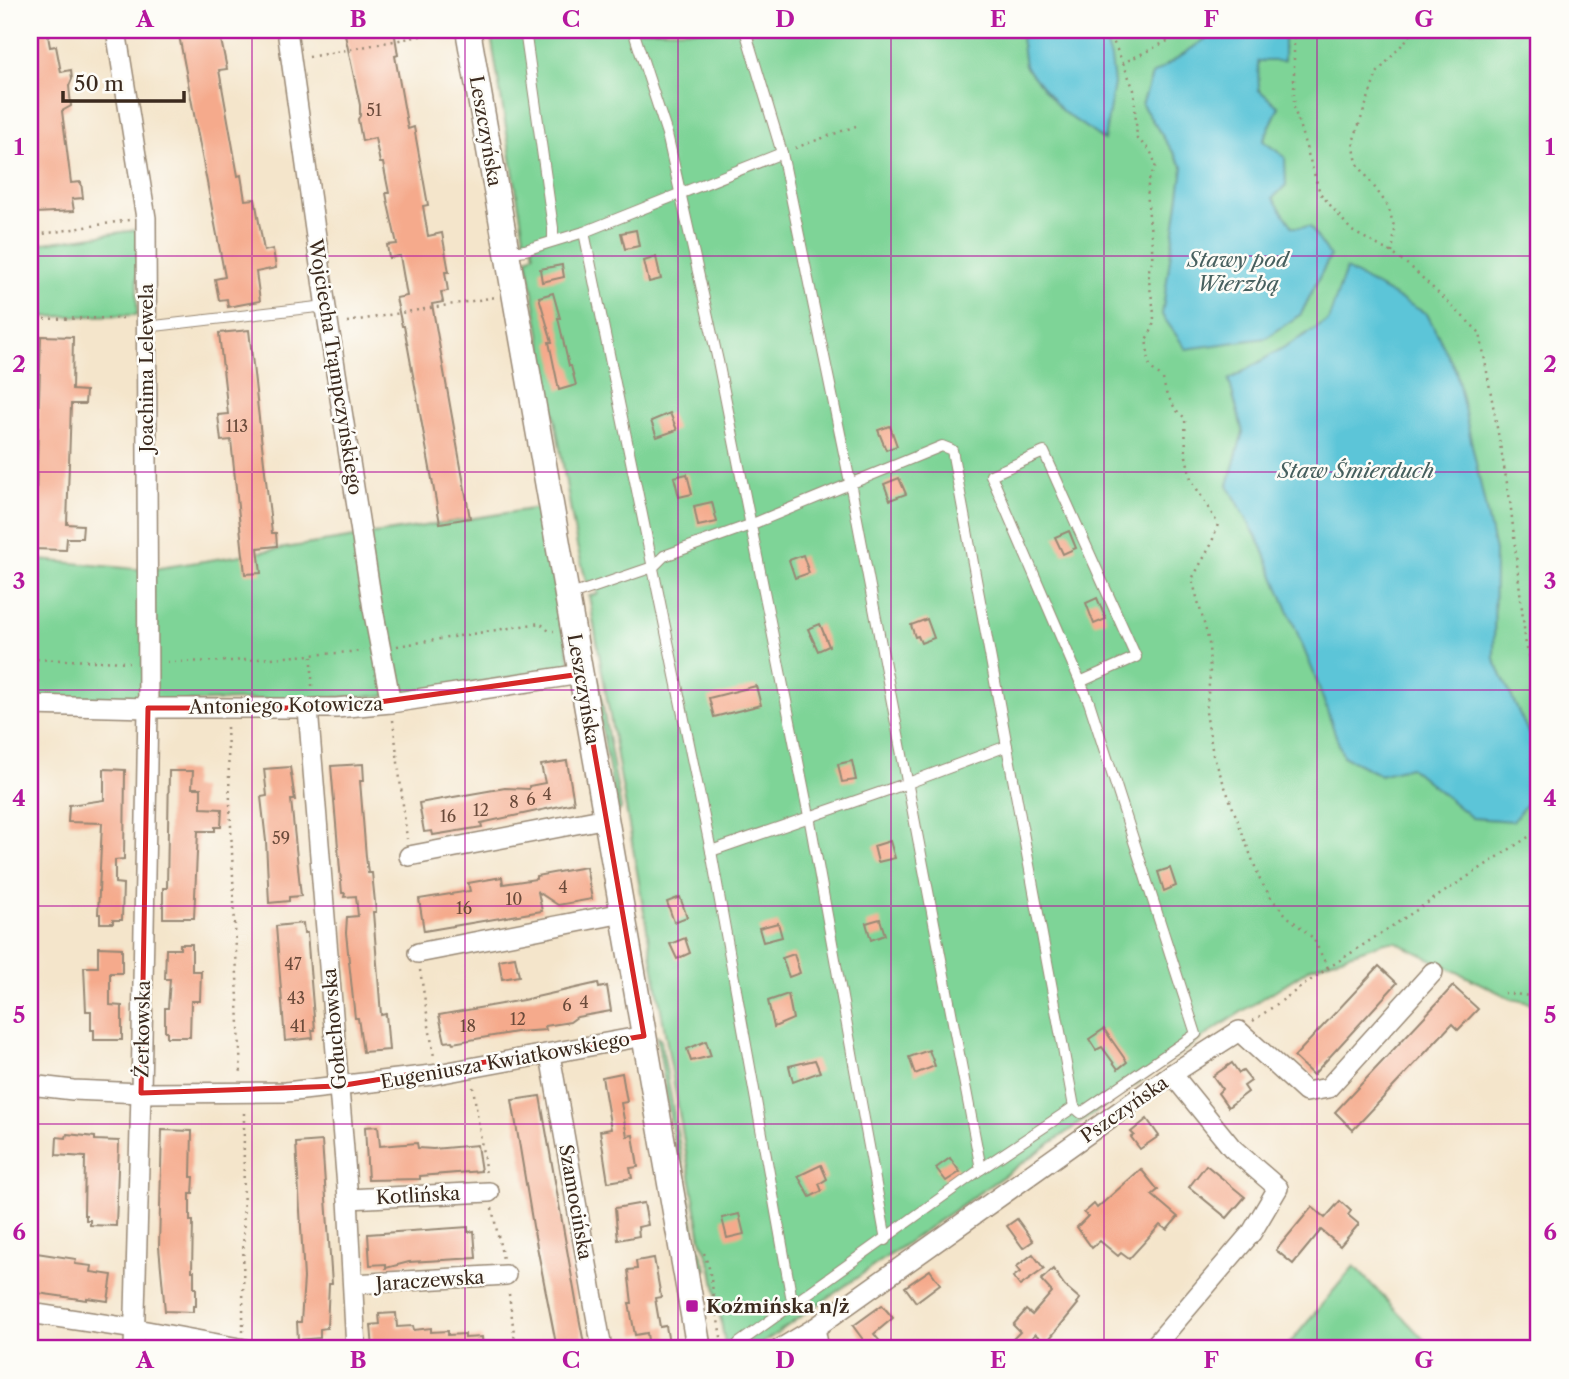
<svg xmlns="http://www.w3.org/2000/svg" width="1569" height="1379" font-family="'Libre Caslon Text',serif">
	<rect width="100%" height="100%" fill="#fdfcf7"/>
	<filter id="ink" filterUnits="userSpaceOnUse"><feTurbulence type="fractalNoise" baseFrequency=".0143" numOctaves="2"/><feDisplacementMap in="SourceGraphic" scale="14" xChannelSelector="R" yChannelSelector="G"/><feConvolveMatrix kernelMatrix="1 2 1 2 8 2 1 2 1" color-interpolation-filters="sRGB"/></filter>
	<filter id="wash" filterUnits="userSpaceOnUse"><feTurbulence type="fractalNoise" baseFrequency=".00686" numOctaves="4" result="noise"/><feDisplacementMap in="SourceGraphic" scale="28" xChannelSelector="R" yChannelSelector="G"/><feGaussianBlur stdDeviation="1.57" result="paint"/><feColorMatrix in="noise" values="0 0 0 0 0 0 0 0 0 0 0 0 0 0 0 0 0 1.4 0 .05"/><feComposite in="paint" operator="in"/></filter>
	<g filter="url(#wash)">
		<rect width="100%" height="100%" fill="#f4e5cb"/>
		<g fill="#7ed497" stroke="#5c7f5a" stroke-width="2">
			<polygon points="490,30 1539,30 1539,1005 1512,999 1396,942 1385,942 1312,967 1224,1023 754,1349 740,1349 737,1336 725,1345 712,1268 701,1239 589,596 598,594 596,582 587,584 577,546 527,259 534,254 531,242 525,243"/>
			<polygon points="137,230 137,315 30,317 30,245"/>
			<polygon points="544,507 571,670 381,696 142,703 30,697 30,559 147,570"/>
			<polygon points="593,677 598,679 621,809 617,813"/>
			<polygon points="657,1037 661,1040 696,1240 707,1269 695,1270"/>
			<polygon points="1354,1266 1433,1349 1285,1349"/>
		</g>
		<g fill="#5cc5d8" stroke="#4c787b" stroke-width="2">
			<polygon points="1020,30 1102,30 1111,58 1114,84 1104,140 1063,112 1025,66"/>
			<polygon points="1219,30 1284,30 1284,61 1258,61 1259,90 1279,107 1263,141 1285,157 1286,185 1273,198 1293,227 1310,227 1330,256 1301,314 1266,338 1186,349 1162,315 1183,167 1142,105 1152,75"/>
			<polygon points="1346,269 1427,314 1456,371 1495,551 1494,659 1535,747 1529,800 1513,821 1472,818 1410,767 1380,775 1343,756 1315,676 1262,547 1228,485 1243,432 1229,380 1328,321"/>
		</g>
		<g id="blocks">
			<g fill="#f5aa8c">
				<polygon points="30,30 47,30 50,47 56,46 61,72 71,70 72,79 69,86 71,106 62,111 71,183 81,182 83,198 72,199 74,211 35,213 34,205 33,205 30,148 36,147 30,112"/>
				<polygon points="178,30 219,30 227,69 219,70 238,176 241,175 245,200 255,199 264,251 273,249 276,268 256,272 260,301 228,307 227,299 219,300 215,279 225,277"/>
				<polygon points="344,30 394,30 398,55 395,56 408,129 414,127 428,205 423,206 428,236 442,233 449,272 445,272 448,291 441,292 443,302 432,304 470,518 440,523 404,326 402,326 396,298 407,296 400,256 389,258 387,245 397,244 388,204 386,193 389,193 383,163 380,163 375,138 362,141 358,119 360,116 360,105"/>
				<polygon points="636,230 639,246 625,249 621,233"/>
				<polygon points="656,257 661,279 649,282 644,261"/>
				<polygon points="562,265 564,277 542,282 540,269"/>
				<polygon points="553,293 560,318 558,318 569,366 571,366 576,385 559,390 549,342 552,342 539,297"/>
				<polygon points="249,330 272,533 276,533 277,546 258,548 261,573 245,574 231,440 221,441 218,415 228,414 219,333"/>
				<polygon points="41,336 73,337 72,390 86,391 85,404 71,404 67,524 83,525 82,538 67,538 66,550 31,549 30,496 36,496"/>
				<polygon points="670,413 677,430 657,437 651,421"/>
				<polygon points="890,426 897,446 886,450 878,430"/>
				<polygon points="687,474 692,494 679,497 674,477"/>
				<polygon points="899,478 906,494 890,500 884,484"/>
				<polygon points="712,502 717,522 698,526 694,506"/>
				<polygon points="1069,531 1076,548 1063,554 1055,537"/>
				<polygon points="803,555 809,573 795,578 789,560"/>
				<polygon points="1097,598 1106,619 1094,624 1086,603"/>
				<polygon points="927,619 934,638 921,643 918,636 915,637 911,625"/>
				<polygon points="820,624 829,646 818,651 808,629"/>
				<polygon points="756,686 761,705 714,717 709,698"/>
				<polygon points="567,761 574,803 481,823 482,827 433,835 432,831 424,832 419,803 505,788 529,789 529,786 545,783 541,765"/>
				<polygon points="852,761 856,780 842,782 838,764"/>
				<polygon points="363,764 364,781 360,781 366,857 368,873 372,873 376,912 373,912 381,1015 386,1014 389,1050 363,1052 358,1018 355,1018 346,933 347,917 358,916 356,896 344,897 345,893 342,893 331,766"/>
				<polygon points="290,767 295,800 291,800 301,896 289,897 289,901 269,903 266,841 261,797 267,796 264,769"/>
				<polygon points="104,769 125,770 124,859 115,860 115,883 123,884 122,920 113,920 113,923 100,923 100,914 98,914 102,823 68,822 69,805 104,800"/>
				<polygon points="169,771 193,771 192,788 201,788 201,808 222,809 221,827 215,827 215,831 198,831 194,918 163,918 163,888 167,888"/>
				<polygon points="890,841 895,858 878,862 874,846"/>
				<polygon points="586,867 592,899 558,905 538,892 542,911 424,931 419,899 470,891 468,883 502,877 503,884 536,879 536,876"/>
				<polygon points="1170,868 1176,886 1164,891 1158,872"/>
				<polygon points="680,897 687,917 674,922 667,902"/>
				<polygon points="880,919 885,935 871,940 866,923"/>
				<polygon points="303,923 304,933 307,933 315,1030 312,1030 313,1038 285,1041 276,926"/>
				<polygon points="778,923 782,937 763,942 759,928"/>
				<polygon points="685,938 690,953 677,959 670,944"/>
				<polygon points="180,944 192,944 192,971 201,971 200,1001 191,1001 190,1037 167,1037 167,1031 165,1031 165,1008 168,1008 170,979 165,979 166,949 180,949"/>
				<polygon points="98,947 122,948 122,973 110,973 110,1005 122,1006 122,1040 94,1040 94,1030 91,1030 91,1011 86,1011 84,967 98,967"/>
				<polygon points="794,954 800,973 789,977 782,958"/>
				<polygon points="515,957 519,976 502,979 499,960"/>
				<polygon points="1379,966 1397,983 1313,1075 1294,1057"/>
				<polygon points="598,983 599,988 607,986 611,1011 577,1017 570,1022 545,1026 546,1030 516,1032 453,1043 452,1041 445,1042 439,1015 523,1000"/>
				<polygon points="1453,986 1478,1009 1458,1030 1452,1024 1353,1130 1335,1112"/>
				<polygon points="788,994 793,1019 774,1027 768,1001"/>
				<polygon points="1104,1029 1127,1062 1118,1069 1102,1047 1096,1050 1089,1039"/>
				<polygon points="706,1041 711,1056 691,1061 687,1049"/>
				<polygon points="929,1050 935,1066 915,1074 909,1057"/>
				<polygon points="815,1060 820,1072 793,1082 789,1066"/>
				<polygon points="1232,1063 1239,1073 1243,1071 1251,1081 1244,1086 1248,1092 1228,1107 1218,1093 1222,1089 1213,1076"/>
				<polygon points="622,1073 627,1102 621,1103 627,1136 633,1135 638,1167 630,1168 632,1178 608,1182 600,1131 611,1129 602,1077"/>
				<polygon points="540,1096 578,1312 585,1349 557,1349 533,1226 512,1100"/>
				<polygon points="1147,1119 1159,1136 1140,1149 1131,1137 1134,1135 1131,1132"/>
				<polygon points="378,1126 380,1146 417,1143 418,1148 433,1149 477,1145 481,1171 420,1176 420,1179 368,1180 365,1127"/>
				<polygon points="162,1130 192,1131 191,1177 194,1177 193,1194 190,1194 190,1221 193,1221 192,1271 194,1271 194,1288 196,1288 196,1306 193,1306 193,1312 165,1311 159,1247"/>
				<polygon points="67,1134 95,1137 95,1140 119,1141 116,1226 90,1225 90,1220 86,1220 86,1215 84,1215 85,1157 56,1155 57,1137 66,1138"/>
				<polygon points="322,1141 332,1284 329,1284 327,1328 320,1329 320,1338 298,1340 297,1322 301,1322 304,1278 296,1143"/>
				<polygon points="950,1158 960,1172 946,1181 936,1168"/>
				<polygon points="821,1165 827,1179 819,1184 822,1191 810,1197 798,1176"/>
				<polygon points="1206,1165 1245,1197 1227,1218 1189,1187"/>
				<polygon points="1141,1169 1158,1190 1152,1195 1178,1217 1167,1230 1160,1225 1129,1259 1121,1253 1118,1256 1100,1241 1092,1248 1077,1227 1088,1216 1084,1213 1094,1204 1097,1208"/>
				<polygon points="1340,1201 1351,1211 1348,1215 1359,1224 1340,1246 1321,1230 1293,1264 1276,1250 1312,1207 1325,1218"/>
				<polygon points="644,1203 648,1225 638,1227 639,1236 618,1240 615,1208"/>
				<polygon points="739,1214 744,1234 727,1238 722,1218"/>
				<polygon points="1017,1219 1033,1241 1023,1248 1007,1226"/>
				<polygon points="468,1227 468,1232 474,1231 476,1258 409,1262 386,1268 386,1264 370,1265 368,1234"/>
				<polygon points="30,1252 76,1259 75,1264 92,1266 91,1272 112,1275 108,1301 87,1298 87,1300 30,1292"/>
				<polygon points="1033,1254 1044,1269 1020,1286 1013,1277 1020,1272 1016,1267"/>
				<polygon points="654,1258 661,1297 655,1298 660,1327 666,1326 670,1349 649,1349 647,1333 635,1335 629,1303 632,1303 628,1270 637,1269 636,1261"/>
				<polygon points="1053,1269 1065,1286 1080,1299 1077,1303 1078,1304 1046,1343 1035,1334 1023,1348 1013,1339 1020,1332 1013,1325 1026,1310 1032,1315 1052,1292 1041,1280"/>
				<polygon points="930,1270 940,1284 916,1302 905,1287"/>
				<polygon points="882,1305 893,1318 874,1334 886,1349 870,1349 853,1326"/>
				<polygon points="396,1313 397,1327 413,1326 414,1330 431,1328 431,1332 448,1331 448,1335 465,1334 465,1338 482,1337 483,1349 373,1349 371,1325 380,1324 379,1314"/>
			</g>
		</g>
	</g>
	<g filter="url(#ink)">
		<use href="#blocks" fill-opacity="0" stroke="#988874" stroke-width="2"/>
		<g fill="none" stroke-linecap="round" stroke-linejoin="round">
			<defs>
				<g id="service">
					<polyline points="525,30 553,228 553,241"/>
					<polyline points="633,30 667,134 718,361 809,816 886,1240"/>
					<polyline points="745,30 782,153 850,482 981,1169"/>
					<polyline points="584,232 711,851 793,1306"/>
					<polyline points="507,253 525,250 584,232 782,153"/>
					<polyline points="146,327 317,307 324,313"/>
					<polyline points="568,596 653,567 664,556 750,525 942,446 952,450 1074,1107"/>
					<polyline points="711,851 908,783 1007,746"/>
					<polyline points="735,1349 739,1343 981,1169 1074,1107 1081,1113 1196,1034 1089,702 991,475 1044,452 1136,657 1080,682"/>
				</g>
				<g id="minor">
					<polyline points="116,30 146,218 148,708 141,1093 134,1349"/>
					<polyline points="287,30 327,315 373,609 391,703"/>
					<polyline points="30,705 148,708 336,708 391,703 581,674"/>
					<polyline points="308,709 348,1199 356,1349"/>
					<polyline points="409,856 607,818"/>
					<polyline points="418,953 623,913"/>
					<polyline points="550,1055 602,1349"/>
					<polyline points="30,1085 73,1090 141,1093 286,1092 432,1075 644,1036"/>
					<polyline points="348,1199 489,1192"/>
					<polyline points="354,1284 506,1275"/>
					<polyline points="30,1313 136,1329 245,1349"/>
					<polyline points="815,1328 819,1349"/>
					<polyline points="780,1349 815,1328 1172,1074 1239,1031 1306,1092 1328,1088 1433,972"/>
					<polyline points="1152,1349 1252,1232 1278,1188 1232,1148 1172,1074"/>
				</g>
				<polyline id="tertiary" points="468,30 699,1349"/>
			</defs>
			<use href="#service" stroke="#988874" stroke-width="12"/>
			<use href="#minor" stroke="#988874" stroke-width="22"/>
			<use href="#tertiary" stroke="#988874" stroke-width="27"/>
			<g stroke="#988874" stroke-width="2.5" stroke-dasharray="2 5" stroke-linecap="butt">
				<polyline points="1108,30 1123,63 1190,30"/>
				<polyline points="1294,30 1294,108 1320,193 1352,231 1392,253 1412,268 1480,333 1510,500 1526,646 1539,684"/>
				<polyline points="309,57 447,31"/>
				<path d="M1123,63L1134,90L1137,139L1150,150L1156,165C1154,170 1151,175 1149,180C1144,197 1154,240 1152,261C1151,265 1149,268 1149,271C1147,293 1163,320 1146,339L1150,367L1163,379L1166,393L1176,410L1185,418L1186,456L1191,479L1218,524L1211,545L1192,579L1209,642L1210,675L1206,712L1213,755L1260,880L1272,899L1287,916L1313,938L1328,968"/>
				<polyline points="795,148 856,126"/>
				<polyline points="30,236 129,220"/>
				<polyline points="1392,253 1395,230 1388,206 1357,163 1353,142 1377,73 1415,30"/>
				<polyline points="30,319 128,318"/>
				<polyline points="347,322 496,297"/>
				<polyline points="397,646 540,623 549,631 554,631"/>
				<polyline points="312,656 312,691"/>
				<polyline points="30,659 129,662"/>
				<polyline points="167,662 232,661 363,651"/>
				<polyline points="393,720 407,839"/>
				<polyline points="227,727 241,1076"/>
				<polyline points="1539,968 1539,969"/>
				<polyline points="420,970 434,1057"/>
				<polyline points="1504,993 1539,997"/>
				<polyline points="1253,1021 1328,968 1539,830"/>
				<polyline points="473,1087 486,1174"/>
				<polyline points="492,1208 503,1259"/>
				<polyline points="704,1253 709,1268 722,1343"/>
				<polyline points="509,1294 516,1349"/>
				<polyline points="243,1332 244,1111"/>
			</g>
			<use href="#service" stroke="#fff" stroke-width="10"/>
			<use href="#minor" stroke="#fff" stroke-width="19"/>
			<use href="#tertiary" stroke="#fff" stroke-width="24"/>
		</g>
	</g>
	<path fill="none" stroke="#d62828" stroke-width="5" stroke-linejoin="round" d="M581,674L644,1036L339,1086L141,1093L148,708H336Z"/>
	<path fill="none" stroke="#b5179e" stroke-width="2" stroke-opacity="0.55" d="M252,30V1349M465,30V1349M678,30V1349M891,30V1349M1104,30V1349M1317,30V1349M30,256H1539M30,472H1539M30,690H1539M30,906H1539M30,1124H1539"/>
	<rect fill="#b5179e" stroke="#fdfcf7" stroke-width="2.5" x="685" y="1299" width="14" height="14" rx="3.5"/>
	<g text-anchor="middle" stroke-width="5" stroke-linejoin="round" paint-order="stroke">
		<g font-size="16" fill="#6a4a3a">
			<text x="374" y="116">51</text>
			<text x="237" y="432">113</text>
			<text x="547" y="800">4</text>
			<text x="531" y="805">6</text>
			<text x="514" y="808">8</text>
			<text x="481" y="816">12</text>
			<text x="448" y="822">16</text>
			<text x="281" y="844">59</text>
			<text x="563" y="893">4</text>
			<text x="514" y="905">10</text>
			<text x="464" y="914">16</text>
			<text x="293" y="970">47</text>
			<text x="296" y="1004">43</text>
			<text x="584" y="1008">4</text>
			<text x="567" y="1011">6</text>
			<text x="518" y="1025">12</text>
			<text x="298" y="1032">41</text>
			<text x="468" y="1032">18</text>
		</g>
		<g font-size="19" fill="#3b2a1e" stroke="#fdfcf7">
			<text transform="translate(486 131) rotate(80)" y="7">Leszczyńska</text>
			<text transform="translate(336 367) rotate(81)" y="7">Wojciecha Trąmpczyńskiego</text>
			<text transform="translate(146 368) rotate(-90)" y="7">Joachima Lelewela</text>
			<text transform="translate(584 689) rotate(80)" y="7">Leszczyńska</text>
			<text transform="translate(286 705) rotate(-1)" y="7">Antoniego Kotowicza</text>
			<text transform="translate(142 1029) rotate(-89)" y="7">Żerkowska</text>
			<text transform="translate(334 1029) rotate(-95)" y="7">Gołuchowska</text>
			<text transform="translate(505 1060) rotate(-10)" y="7">Eugeniusza Kwiatkowskiego</text>
			<text transform="translate(1124 1109) rotate(-35)" y="7">Pszczyńska</text>
			<text transform="translate(418 1195) rotate(-3)" y="7">Kotlińska</text>
			<text transform="translate(576 1202) rotate(80)" y="7">Szamocińska</text>
			<text transform="translate(430 1280) rotate(-4)" y="7">Jaraczewska</text>
		</g>
		<g font-size="19" font-weight="bold" fill="#3b2a1e" stroke="#fdfcf7" text-anchor="start">
			<text x="706" y="1313">Koźmińska n/ż</text>
		</g>
		<g font-size="21" font-style="italic" fill="#47605f" stroke="#fdfcf7">
			<text x="1238" y="267">Stawy pod<tspan x="1238" dy="24">Wierzbą</tspan></text>
			<text x="1356" y="478">Staw Śmierduch</text>
		</g>
	</g>
	<rect width="1569" height="1379" fill="none" stroke="#fdfcf7" stroke-width="77"/>
	<path d="M63 91v10h121v-10" fill="none" stroke="#3b2a1e" stroke-width="3.5"/>
	<text x="74" y="91" font-size="21" fill="#3b2a1e" stroke="#fdfcf7" stroke-width="5" paint-order="stroke">50 m</text>
	<rect x="38" y="38" width="1492" height="1302" fill="none" stroke="#b5179e" stroke-width="2.5"/>
	<g font-size="23" text-anchor="middle" font-weight="bold" fill="#b5179e">
		<text x="145" y="27">A</text>
		<text x="358" y="27">B</text>
		<text x="571" y="27">C</text>
		<text x="785" y="27">D</text>
		<text x="998" y="27">E</text>
		<text x="1211" y="27">F</text>
		<text x="1424" y="27">G</text>
		<text x="19" y="155">1</text>
		<text x="1550" y="155">1</text>
		<text x="19" y="372">2</text>
		<text x="1550" y="372">2</text>
		<text x="19" y="589">3</text>
		<text x="1550" y="589">3</text>
		<text x="19" y="806">4</text>
		<text x="1550" y="806">4</text>
		<text x="19" y="1023">5</text>
		<text x="1550" y="1023">5</text>
		<text x="19" y="1240">6</text>
		<text x="1550" y="1240">6</text>
		<text x="145" y="1368">A</text>
		<text x="358" y="1368">B</text>
		<text x="571" y="1368">C</text>
		<text x="785" y="1368">D</text>
		<text x="998" y="1368">E</text>
		<text x="1211" y="1368">F</text>
		<text x="1424" y="1368">G</text>
	</g>
</svg>
